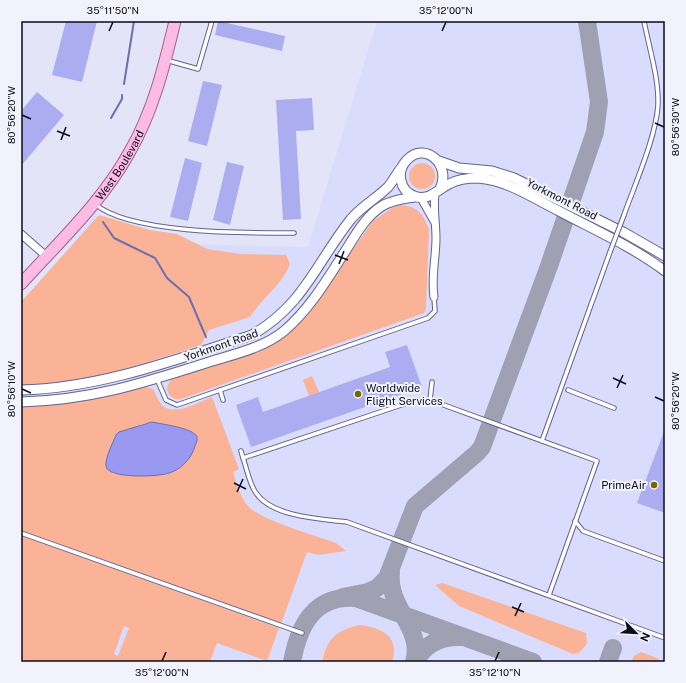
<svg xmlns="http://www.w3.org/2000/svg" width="686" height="683" font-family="'Public Sans',sans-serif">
	<rect width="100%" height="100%" fill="#e3e4f8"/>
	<polygon fill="#dadcfd" points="377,21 665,21 665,662 21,662 21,312 94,215 184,244 308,247"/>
	<g fill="#fab397" fill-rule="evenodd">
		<circle cx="422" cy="176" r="13"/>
		<path d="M401,205C418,206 424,215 429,230L426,309L424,313L181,399C173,400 168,396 167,388L170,380L249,353L312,307L373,221L392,208Z"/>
		<path d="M99,215L150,230L177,234L207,249L241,254L286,255L290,264C283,284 261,299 250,317L209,330L201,345C142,364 83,385 21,386V302Z"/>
		<polygon points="312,376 319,392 309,396 303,380"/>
		<path d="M145,387L153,389C156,394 157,399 161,404C172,418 199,402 212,397L239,469L233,472C237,483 240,497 248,506C260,520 317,536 336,543L346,551L318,555L307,552L281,624L21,531V406L78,402ZM145,423L169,474L151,476L113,474L108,458L116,435Z"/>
		<path d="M21,535L279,628L267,661L217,643L210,662H21ZM124,626L129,628L118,656L114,654Z"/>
		<polygon points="442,583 586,633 587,644 579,653 573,654 459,606 435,585"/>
		<path d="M360,625C382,628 400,636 392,662H322C327,638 337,630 360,625Z"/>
		<polygon points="641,652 657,658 661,662 631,662 634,656"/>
	</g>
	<path fill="#9999f2" stroke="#6e6eb1" d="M152,422C161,424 194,428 197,437C198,441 195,445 194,449C190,460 180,470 169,473C159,477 107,479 106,466C105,457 113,443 116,435L119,432Z"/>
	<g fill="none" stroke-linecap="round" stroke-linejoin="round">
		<g stroke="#6e6eb1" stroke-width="2">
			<polyline points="124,84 134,21"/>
			<polyline points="111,118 122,99 122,95"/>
			<polyline points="103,222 114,238 155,258 167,278 189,297 206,337"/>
		</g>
		<g stroke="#9fa0b2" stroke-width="18">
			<path d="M391,572C387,609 424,627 414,662"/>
			<polyline points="343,597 368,592 377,588 387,578 415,506 477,453 482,447 549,266 595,132 599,102 587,21"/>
			<path d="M292,662C299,625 314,595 356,598L533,662"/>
			<path d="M415,662C425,643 441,636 462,637"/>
			<polyline points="608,662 613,648"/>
		</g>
	</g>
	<g fill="#abadf0">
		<polygon points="66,21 97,21 82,82 52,75"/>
		<polygon points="218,21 285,36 282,51 215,35"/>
		<polygon points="203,81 222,85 207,146 188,141"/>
		<polygon points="37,92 64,115 21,166 21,111"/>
		<polygon points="312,98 314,130 296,131 301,219 283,220 276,100"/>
		<polygon points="185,158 202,163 188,221 170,217"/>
		<polygon points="227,162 244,166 230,225 213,220"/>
		<polygon points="407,345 422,387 251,447 236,405 258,397 263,412 390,367 385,352"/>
		<polygon points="665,429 665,513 637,503"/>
	</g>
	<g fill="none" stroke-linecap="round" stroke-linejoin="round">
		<defs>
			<g id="service">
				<polyline points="166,60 198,69 212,21"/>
				<path d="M95,204C130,234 247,233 294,233"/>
				<path d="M624,215C635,184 656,137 658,105C659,78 649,48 644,21"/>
				<polyline points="157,379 166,400 177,405 428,318 435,311 434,297"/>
				<polyline points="220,390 223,400"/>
				<polyline points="568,390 614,408"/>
				<polyline points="430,400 432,382"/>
				<polyline points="542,441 610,252"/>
				<polyline points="241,451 243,458 416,400 430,400 597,461 549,595"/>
				<path d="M243,458C247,469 249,483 256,493C272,517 321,519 347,522L665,638"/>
				<polyline points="575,521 583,531 665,561"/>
				<polyline points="21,533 302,633"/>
			</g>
			<g id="minor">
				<polyline points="421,198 434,221"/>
				<polyline points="21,234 46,256"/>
				<path d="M434,297C431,277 436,258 436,238C436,223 433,209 435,194"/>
			</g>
			<g id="tertiary">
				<polyline points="439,161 459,168 492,171 514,178 623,232 665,256"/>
				<path d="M440,189C452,164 424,140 406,161C396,172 400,191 414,196C428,202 437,190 449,184C458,179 468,178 478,178C507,180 535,199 559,211C595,230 633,247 665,271"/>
				<path d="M21,390C101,388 177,359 252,335C304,305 316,263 351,219C362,206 377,198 388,187C393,181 397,173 402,167"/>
				<path d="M21,402C92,400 143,383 209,362C235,354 263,348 284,331C310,309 328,278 346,250C356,234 366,216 382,206C392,200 403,199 414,197"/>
			</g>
			<g id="primary">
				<path id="s1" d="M21,284C58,243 102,202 129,153C153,112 164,67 175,21"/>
			</g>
		</defs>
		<use href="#service" stroke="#62638d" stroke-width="5.5"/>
		<use href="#minor" stroke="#62638d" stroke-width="9"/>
		<use href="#tertiary" stroke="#62638d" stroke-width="11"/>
		<use href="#primary" stroke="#a56091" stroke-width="13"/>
		<use href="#service" stroke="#fff" stroke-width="3.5"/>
		<use href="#minor" stroke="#fff" stroke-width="7"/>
		<use href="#tertiary" stroke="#fff" stroke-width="9"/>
		<use href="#primary" stroke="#fbbbe3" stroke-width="11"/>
		<defs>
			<polyline id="service-bridge" points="610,252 624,215"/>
		</defs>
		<use href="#service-bridge" stroke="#62638d" stroke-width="5.5" stroke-linecap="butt"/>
		<use href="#service-bridge" stroke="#fff" stroke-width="3.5"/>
	</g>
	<path fill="none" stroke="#0b0b1a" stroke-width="1.5" d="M109,31L113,22M442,31L446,22M22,115L31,119M655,123L664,127M57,131L70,136M61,140L66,127M335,255L348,260M339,264L344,251M613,378L626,384M617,388L623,375M22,389L31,393M655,397L664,401M234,483L246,489M237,492L243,479M512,607L524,612M515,616L521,603M162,661L166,652M495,661L499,652"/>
	<g fill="#746900" stroke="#f2f2fc" stroke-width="1.5">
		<circle cx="358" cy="394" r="4"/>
		<circle cx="654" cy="485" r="4"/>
	</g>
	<g text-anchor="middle" stroke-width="4" stroke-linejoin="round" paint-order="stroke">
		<g font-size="11" fill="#0b0b1a" stroke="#f2f2fc">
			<text dy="4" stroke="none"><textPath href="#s1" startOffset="155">West Boulevard</textPath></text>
			<text transform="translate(562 199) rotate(27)" y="4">Yorkmont Road</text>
			<text transform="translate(221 345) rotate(-19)" y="4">Yorkmont Road</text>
		</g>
		<g font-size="11" fill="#0b0b1a" stroke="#f2f2fc" text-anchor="start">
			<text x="366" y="392">Worldwide<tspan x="366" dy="13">Flight Services</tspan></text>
			<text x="646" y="489" text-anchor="end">PrimeAir</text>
		</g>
	</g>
	<rect width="686" height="683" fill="none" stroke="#f2f2fc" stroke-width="44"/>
	<g transform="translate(636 633) rotate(114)" stroke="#f2f2fc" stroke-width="3" paint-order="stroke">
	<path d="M0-3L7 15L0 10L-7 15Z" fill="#0b0b1a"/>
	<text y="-6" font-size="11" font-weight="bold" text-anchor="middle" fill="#0b0b1a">N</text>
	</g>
	<rect x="22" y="22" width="642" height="639" fill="none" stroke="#0b0b1a" stroke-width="1.5"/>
	<g font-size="10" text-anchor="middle" fill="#0b0b1a">
		<text x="113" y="14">35°11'50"N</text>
		<text x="446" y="14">35°12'00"N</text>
		<text transform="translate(11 115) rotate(-90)" y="4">80°56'20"W</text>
		<text transform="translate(675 127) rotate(-90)" y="4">80°56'30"W</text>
		<text transform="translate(11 389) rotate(-90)" y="4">80°56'10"W</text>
		<text transform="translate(675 401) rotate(-90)" y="4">80°56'20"W</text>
		<text x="162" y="676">35°12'00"N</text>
		<text x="495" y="676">35°12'10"N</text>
	</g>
</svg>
